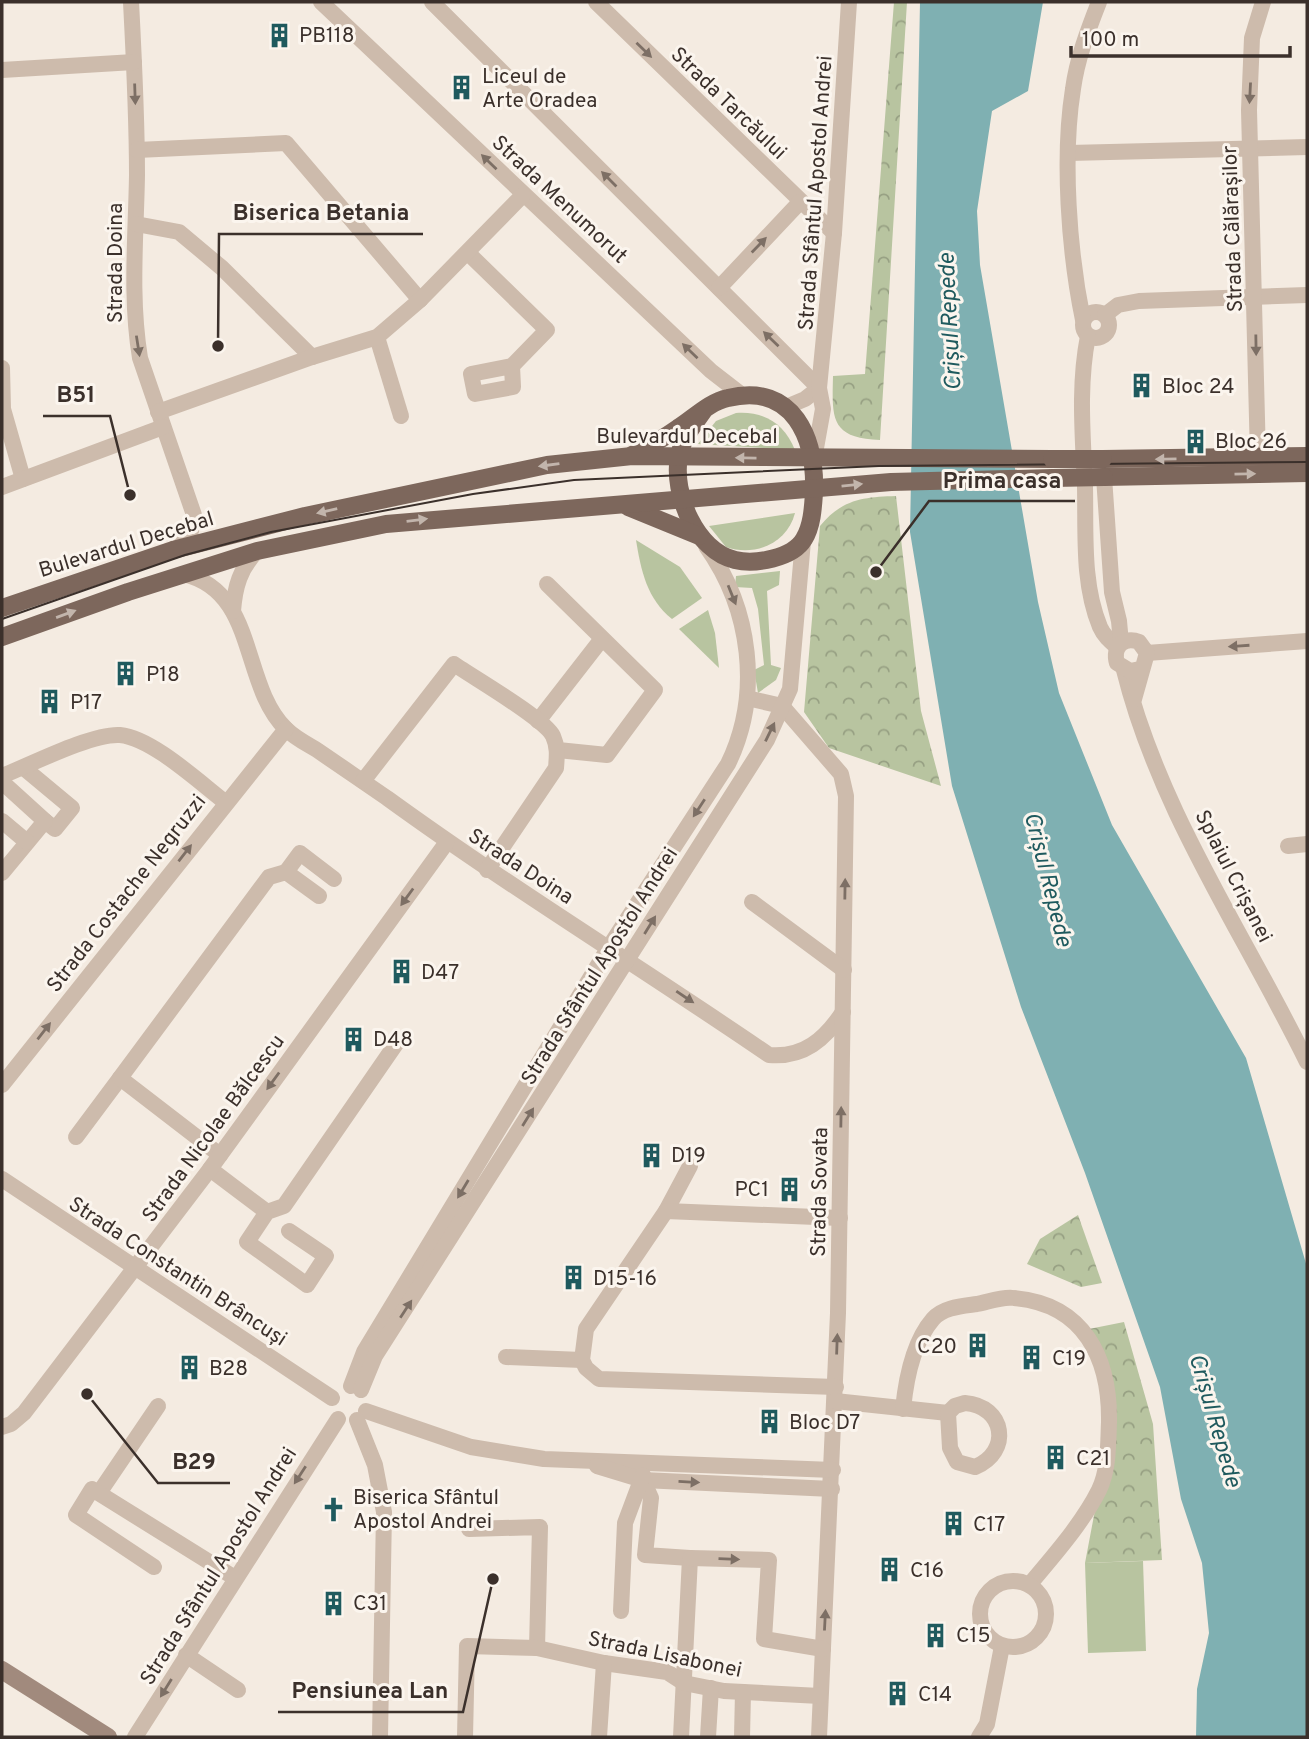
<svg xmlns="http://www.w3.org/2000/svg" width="1309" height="1739" font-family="Overpass,sans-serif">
	<defs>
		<pattern id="forest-crowns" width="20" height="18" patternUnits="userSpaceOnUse" patternTransform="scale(1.75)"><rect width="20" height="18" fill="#b8c4a0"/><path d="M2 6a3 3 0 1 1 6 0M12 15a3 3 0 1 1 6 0" fill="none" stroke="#97a083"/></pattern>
	</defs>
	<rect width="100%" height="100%" fill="#f4ebe1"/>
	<g fill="#b8c4a0">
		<path d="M736,413C764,411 784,423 795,450L698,444L716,421Z"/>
		<path d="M795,513C787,544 754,557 726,547L709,526Z"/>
		<path d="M636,540L680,567L702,598L672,619C647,599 641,571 636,540Z"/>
		<polygon points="780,571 779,585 767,591 771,665 781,668 776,680 758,693 754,670 764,665 758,609 752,588 735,587 736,576"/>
		<polygon points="708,610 715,633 719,668 679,629"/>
		<polygon points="1143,1561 1146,1651 1088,1653 1085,1563"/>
	</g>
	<g fill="url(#forest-crowns)">
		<path d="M894,2H907L880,440C830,438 832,418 833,376L865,374Z"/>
		<path d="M896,496L921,711L941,786L829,748L804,712L820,526C842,499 864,497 896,496Z"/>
		<polygon points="1078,1215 1102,1283 1081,1287 1027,1264 1040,1239"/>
		<polygon points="1124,1322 1153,1424 1162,1560 1085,1563 1099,1489 1109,1401 1084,1330"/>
	</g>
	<polygon fill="#7fb0b2" points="920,2 1043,2 1028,91 992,111 977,211 980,265 1038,602 1059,693 1112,825 1246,1058 1307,1267 1307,1737 1196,1737 1197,1689 1209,1633 1202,1563 1181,1499 1160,1387 1085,1173 1021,1007 952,786 910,532"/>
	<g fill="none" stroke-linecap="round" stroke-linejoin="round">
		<g stroke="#cdbbac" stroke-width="16">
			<path d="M131,2C134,59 137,117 137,175C136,236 130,297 140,358L194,515L191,531L173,550"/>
			<polyline points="321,2 711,371 742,395"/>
			<polyline points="432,2 819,388"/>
			<polyline points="596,2 834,233"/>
			<polyline points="2,70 134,62"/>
			<polyline points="137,150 286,143 420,300"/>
			<polyline points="1069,153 1307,147"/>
			<polyline points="136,224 179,232 222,268 312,357"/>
			<polyline points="468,253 547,330 512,366 471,374 475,394 513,387 512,366"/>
			<polyline points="719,288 800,202"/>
			<circle cx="1096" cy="325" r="13"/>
			<polyline points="1105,315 1118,305 1139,301 1307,295"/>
			<path d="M1083,320C1069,252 1062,158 1073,89C1077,59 1088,30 1099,2"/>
			<path d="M1088,336C1078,386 1083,437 1085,487C1086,533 1082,584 1100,627C1104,636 1110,641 1117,647"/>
			<polyline points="377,337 401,416"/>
			<polyline points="2,368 3,409 23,479"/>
			<polyline points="786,407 805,399 819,388"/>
			<polyline points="158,412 312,357 377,337 420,300 523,195"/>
			<polyline points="1258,457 1249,110 1252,38 1263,2"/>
			<polyline points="814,459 823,409 819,388 834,233 849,2"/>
			<polyline points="1104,477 1112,592 1119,621 1121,643"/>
			<polyline points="2,487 163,427"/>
			<path d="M183,574C258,591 240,684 286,729C295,738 307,744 317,750C340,766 364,782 387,798C511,888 642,968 769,1055C804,1058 825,1039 843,1012"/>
			<polyline points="547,584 655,690 607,755 558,750"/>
			<path d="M233,611C235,586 240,569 257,551"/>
			<polyline points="1147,653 1307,641"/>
			<path d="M1124,670C1159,811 1244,933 1307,1062"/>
			<polyline points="747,698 782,706 841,774 846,796 838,1313 819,1737"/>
			<path d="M1134,699L1147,653L1139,642C1124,636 1112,647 1117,663L1130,671L1140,669"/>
			<polyline points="538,721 601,640"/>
			<polyline points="24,768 72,808 55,829 45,821"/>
			<path d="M2,776C30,765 92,733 120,735C152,738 199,782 225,802"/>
			<path d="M363,781L454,664C474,678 544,718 553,736C558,747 557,756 556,768L487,870"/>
			<polyline points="2,782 45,821 2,873"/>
			<polyline points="2,821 27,842"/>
			<polyline points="1288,846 1307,844"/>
			<polyline points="286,872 300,853 334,879"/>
			<polyline points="752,902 844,970"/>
			<polyline points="2,1085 286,729"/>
			<polyline points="76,1137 120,1078"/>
			<polyline points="220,1155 120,1078 269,877 286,872 319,896"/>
			<polyline points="210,1169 267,1212"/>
			<polyline points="2,1179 332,1398"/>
			<polyline points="666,1211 690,1166"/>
			<polyline points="289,1231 326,1256 307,1285 247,1242 267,1212 284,1206 398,1041"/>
			<polyline points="506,1357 582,1360"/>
			<path d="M351,1386L364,1352L609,947L728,764C762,694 751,609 706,546"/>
			<polyline points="836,1387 599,1379 586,1368 582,1360 586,1329 666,1211 840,1218"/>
			<polyline points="361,1390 375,1356 767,740 790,689 803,541"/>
			<polyline points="835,1401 948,1413"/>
			<path d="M965,1403C1005,1406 1012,1452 975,1467L957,1462L950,1448L948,1413L955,1406Z"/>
			<path d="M903,1409C906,1379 913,1342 933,1319C943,1307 963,1306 977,1304C988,1302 1003,1296 1014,1298C1084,1304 1110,1358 1109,1422C1108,1444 1109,1469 1099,1490C1082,1524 1054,1555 1030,1584"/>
			<polyline points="366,1411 471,1447 544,1459 833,1470"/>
			<polyline points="357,1420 375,1465 384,1512 380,1737"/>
			<polyline points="2,1427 11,1424 24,1413 210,1169 447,842"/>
			<polyline points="597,1466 643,1480 832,1489"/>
			<polyline points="643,1480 651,1498 645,1555 690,1558 681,1737"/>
			<polyline points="99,1493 158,1406"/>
			<polyline points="469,1529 540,1527 537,1648"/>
			<polyline points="690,1558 769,1560 764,1639 823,1649"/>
			<polyline points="154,1567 76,1515 92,1489 235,1578"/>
			<circle cx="1013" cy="1614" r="33"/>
			<polyline points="621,1611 625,1523 643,1475"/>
			<polyline points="186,1655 238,1690"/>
			<polyline points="135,1737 338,1419"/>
			<polyline points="465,1737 467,1646 537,1648 604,1663 667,1672 684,1683 724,1691 820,1696"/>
			<polyline points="599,1737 604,1663"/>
			<polyline points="708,1737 711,1688"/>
			<polyline points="742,1737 743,1692"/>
			<polyline points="979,1737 987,1724 1002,1646"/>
		</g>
		<polyline stroke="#a18a7d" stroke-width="18" points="2,1670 108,1737"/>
		<g stroke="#7d675c" stroke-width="18">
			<path d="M632,455C648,447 664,438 678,428C694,418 709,402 728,398C794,382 816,439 814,493C813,508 812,526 804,539C793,558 755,565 735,560C696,551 672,494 679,456C682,439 694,424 704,410"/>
			<polyline points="1103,459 1307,456"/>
			<polyline points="1104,477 1307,473"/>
			<polyline points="628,507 699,536"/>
			<polyline points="2,608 173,550 305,516 547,465 632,456 1052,459"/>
			<polyline points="2,637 128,592 257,551 386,524 891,482 1053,478"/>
		</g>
		<polyline stroke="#3b302b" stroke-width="2" points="2,619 185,555 271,532 473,494 574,480 879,466 1307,462"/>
		<g stroke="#7d675c" stroke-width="18">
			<polyline points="1052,459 1103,459"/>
			<polyline points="1053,478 1104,477"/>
		</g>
	</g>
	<defs><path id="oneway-solid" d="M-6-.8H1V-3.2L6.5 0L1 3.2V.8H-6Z" transform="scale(1.75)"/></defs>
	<g fill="#7d6f65">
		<use href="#oneway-solid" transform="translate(644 50) rotate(44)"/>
		<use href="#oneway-solid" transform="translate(1250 93) rotate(93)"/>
		<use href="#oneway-solid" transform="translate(135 94) rotate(88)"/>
		<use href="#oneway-solid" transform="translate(489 162) rotate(-136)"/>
		<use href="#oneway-solid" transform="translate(609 179) rotate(-135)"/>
		<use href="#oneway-solid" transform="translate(759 245) rotate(-46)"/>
		<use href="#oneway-solid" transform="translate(771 339) rotate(-136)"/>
		<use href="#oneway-solid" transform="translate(1256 345) rotate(89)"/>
		<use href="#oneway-solid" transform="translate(138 346) rotate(81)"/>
		<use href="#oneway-solid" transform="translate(690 351) rotate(-136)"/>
		<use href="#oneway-solid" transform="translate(732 595) rotate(68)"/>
		<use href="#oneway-solid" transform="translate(1239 646) rotate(176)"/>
		<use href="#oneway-solid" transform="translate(770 732) rotate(-64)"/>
		<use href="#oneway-solid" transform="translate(699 808) rotate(123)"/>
		<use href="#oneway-solid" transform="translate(185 853) rotate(-52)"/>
		<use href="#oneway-solid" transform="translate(845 889) rotate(-89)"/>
		<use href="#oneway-solid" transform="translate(407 897) rotate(126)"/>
		<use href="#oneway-solid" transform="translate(650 925) rotate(-58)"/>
		<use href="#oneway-solid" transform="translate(685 997) rotate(34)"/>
		<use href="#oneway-solid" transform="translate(44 1031) rotate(-52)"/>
		<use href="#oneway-solid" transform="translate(273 1081) rotate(126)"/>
		<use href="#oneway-solid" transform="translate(528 1117) rotate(-58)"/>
		<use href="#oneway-solid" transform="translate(841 1117) rotate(-89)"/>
		<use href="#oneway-solid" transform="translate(463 1189) rotate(121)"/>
		<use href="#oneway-solid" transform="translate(406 1309) rotate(-57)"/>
		<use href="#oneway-solid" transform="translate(837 1344) rotate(-88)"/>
		<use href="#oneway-solid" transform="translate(300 1475) rotate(123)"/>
		<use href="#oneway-solid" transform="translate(689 1482) rotate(3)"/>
		<use href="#oneway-solid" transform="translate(729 1559) rotate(2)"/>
		<use href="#oneway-solid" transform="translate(825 1620) rotate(-87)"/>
		<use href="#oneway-solid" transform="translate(166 1688) rotate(122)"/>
	</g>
	<g fill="#c2b5ac">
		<use href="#oneway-solid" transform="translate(746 458) rotate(-179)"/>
		<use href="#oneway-solid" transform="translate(1166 459) rotate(179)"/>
		<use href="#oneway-solid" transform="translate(549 465) rotate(172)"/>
		<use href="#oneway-solid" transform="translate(1245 474) rotate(-1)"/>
		<use href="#oneway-solid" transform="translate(852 485) rotate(-6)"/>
		<use href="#oneway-solid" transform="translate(327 511) rotate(167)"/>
		<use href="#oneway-solid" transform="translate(417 520) rotate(-7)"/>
		<use href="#oneway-solid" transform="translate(66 614) rotate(-20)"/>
	</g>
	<defs>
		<symbol id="building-bare" viewBox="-9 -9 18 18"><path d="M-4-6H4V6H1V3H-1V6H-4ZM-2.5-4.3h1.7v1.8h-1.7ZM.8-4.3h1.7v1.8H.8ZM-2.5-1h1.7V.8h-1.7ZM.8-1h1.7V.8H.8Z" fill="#1f5a5e" stroke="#fbf5ee" stroke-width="2.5" paint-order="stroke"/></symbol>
		<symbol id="church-bare" viewBox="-9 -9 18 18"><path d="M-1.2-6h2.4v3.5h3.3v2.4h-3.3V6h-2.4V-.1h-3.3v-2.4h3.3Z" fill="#1f5a5e" stroke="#fbf5ee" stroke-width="2.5" paint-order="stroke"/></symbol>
	</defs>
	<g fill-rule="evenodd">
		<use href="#building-bare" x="262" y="18" width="35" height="35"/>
		<use href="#building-bare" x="444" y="70" width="35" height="35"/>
		<use href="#building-bare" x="1124" y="368" width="35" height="35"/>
		<use href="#building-bare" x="1178" y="424" width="35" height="35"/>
		<use href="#building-bare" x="108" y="656" width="35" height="35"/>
		<use href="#building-bare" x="32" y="684" width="35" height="35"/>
		<use href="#building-bare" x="384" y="954" width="35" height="35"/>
		<use href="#building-bare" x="336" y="1022" width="35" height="35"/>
		<use href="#building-bare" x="634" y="1138" width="35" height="35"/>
		<use href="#building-bare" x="772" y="1172" width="35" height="35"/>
		<use href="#building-bare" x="556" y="1260" width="35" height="35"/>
		<use href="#building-bare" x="960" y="1328" width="35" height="35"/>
		<use href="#building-bare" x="1014" y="1340" width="35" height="35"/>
		<use href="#building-bare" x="172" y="1350" width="35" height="35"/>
		<use href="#building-bare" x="752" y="1404" width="35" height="35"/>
		<use href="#building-bare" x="1038" y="1440" width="35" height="35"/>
		<use href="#church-bare" x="316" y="1492" width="35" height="35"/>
		<use href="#building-bare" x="936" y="1506" width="35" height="35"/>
		<use href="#building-bare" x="872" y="1552" width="35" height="35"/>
		<use href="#building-bare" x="316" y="1586" width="35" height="35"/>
		<use href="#building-bare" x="918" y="1618" width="35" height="35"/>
		<use href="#building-bare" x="880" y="1676" width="35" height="35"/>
	</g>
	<g text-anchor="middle" stroke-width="6" stroke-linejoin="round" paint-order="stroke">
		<g font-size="21" fill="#3b302b" stroke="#fbf5ee" text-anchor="start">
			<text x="299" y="42">PB118</text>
			<text x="482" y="83">Liceul de<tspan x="482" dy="24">Arte Oradea</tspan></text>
			<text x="1162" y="393">Bloc 24</text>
			<text x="1215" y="448">Bloc 26</text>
			<text x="146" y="681">P18</text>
			<text x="70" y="709">P17</text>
			<text x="421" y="979">D47</text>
			<text x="373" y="1046">D48</text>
			<text x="671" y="1162">D19</text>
			<text x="769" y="1196" text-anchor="end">PC1</text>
			<text x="593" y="1285">D15-16</text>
			<text x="957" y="1353" text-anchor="end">C20</text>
			<text x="1052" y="1365">C19</text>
			<text x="209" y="1375">B28</text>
			<text x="789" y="1429">Bloc D7</text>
			<text x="1076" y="1465">C21</text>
			<text x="353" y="1504">Biserica Sfântul<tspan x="353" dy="24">Apostol Andrei</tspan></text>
			<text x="973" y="1531">C17</text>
			<text x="910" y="1577">C16</text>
			<text x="353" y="1610">C31</text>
			<text x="956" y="1642">C15</text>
			<text x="918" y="1701">C14</text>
		</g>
		<g font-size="21" fill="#3b302b" stroke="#fbf5ee">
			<text transform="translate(729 103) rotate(44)" y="7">Strada Tarcăului</text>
			<text transform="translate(815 193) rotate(-86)" y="7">Strada Sfântul Apostol Andrei</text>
			<text transform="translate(560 199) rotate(43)" y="7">Strada Menumorut</text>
			<text transform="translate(1232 229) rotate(-92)" y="7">Strada Călărașilor</text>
			<text transform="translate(115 263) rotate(-90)" y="7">Strada Doina</text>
			<text x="687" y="443">Bulevardul Decebal</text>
			<text transform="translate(126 544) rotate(-17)" y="7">Bulevardul Decebal</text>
			<text transform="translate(521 866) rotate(33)" y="7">Strada Doina</text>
			<text transform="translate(1234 876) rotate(63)" y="7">Splaiul Crișanei</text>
			<text transform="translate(126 893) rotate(-52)" y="7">Strada Costache Negruzzi</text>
			<text transform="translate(599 966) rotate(-58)" y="7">Strada Sfântul Apostol Andrei</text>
			<text transform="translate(213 1128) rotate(-54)" y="7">Strada Nicolae Bălcescu</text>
			<text transform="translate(819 1192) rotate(-89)" y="7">Strada Sovata</text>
			<text transform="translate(178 1271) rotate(33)" y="7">Strada Constantin Brâncuși</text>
			<text transform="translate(218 1566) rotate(-58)" y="7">Strada Sfântul Apostol Andrei</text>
			<text transform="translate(665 1654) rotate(12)" y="7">Strada Lisabonei</text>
		</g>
		<g font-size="23" font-style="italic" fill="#1f5a5e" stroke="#fbf5ee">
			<text transform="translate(949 322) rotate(-93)" y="8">Crișul Repede</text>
			<text transform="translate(1049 879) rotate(76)" y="8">Crișul Repede</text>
			<text transform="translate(1216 1420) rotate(74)" y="8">Crișul Repede</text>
		</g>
	</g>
	<path fill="none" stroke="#3b302b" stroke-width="2.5" d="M218 346L219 234H423M130 495L110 416H43M876 572L929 501H1075M87 1394L158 1483H230M493 1579L463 1712H278"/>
	<g fill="#3b302b" stroke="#fbf5ee" stroke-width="2.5">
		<circle cx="218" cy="346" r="7"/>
		<circle cx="130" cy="495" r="7"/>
		<circle cx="876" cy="572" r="7"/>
		<circle cx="87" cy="1394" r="7"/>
		<circle cx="493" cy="1579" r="7"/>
	</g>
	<g font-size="23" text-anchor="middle" font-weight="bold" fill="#3b302b" stroke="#fbf5ee" stroke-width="6" stroke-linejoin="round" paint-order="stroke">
		<text x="321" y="220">Biserica Betania</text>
		<text x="76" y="402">B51</text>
		<text x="1002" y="488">Prima casa</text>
		<text x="194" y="1469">B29</text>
		<text x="370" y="1698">Pensiunea Lan</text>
	</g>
	<rect width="1309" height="1739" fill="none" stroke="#3b302b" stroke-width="7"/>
	<path d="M1071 46v10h219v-10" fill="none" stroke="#3b302b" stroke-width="3.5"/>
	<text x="1082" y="46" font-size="21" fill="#3b302b" stroke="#fbf5ee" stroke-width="5" paint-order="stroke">100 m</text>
</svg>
